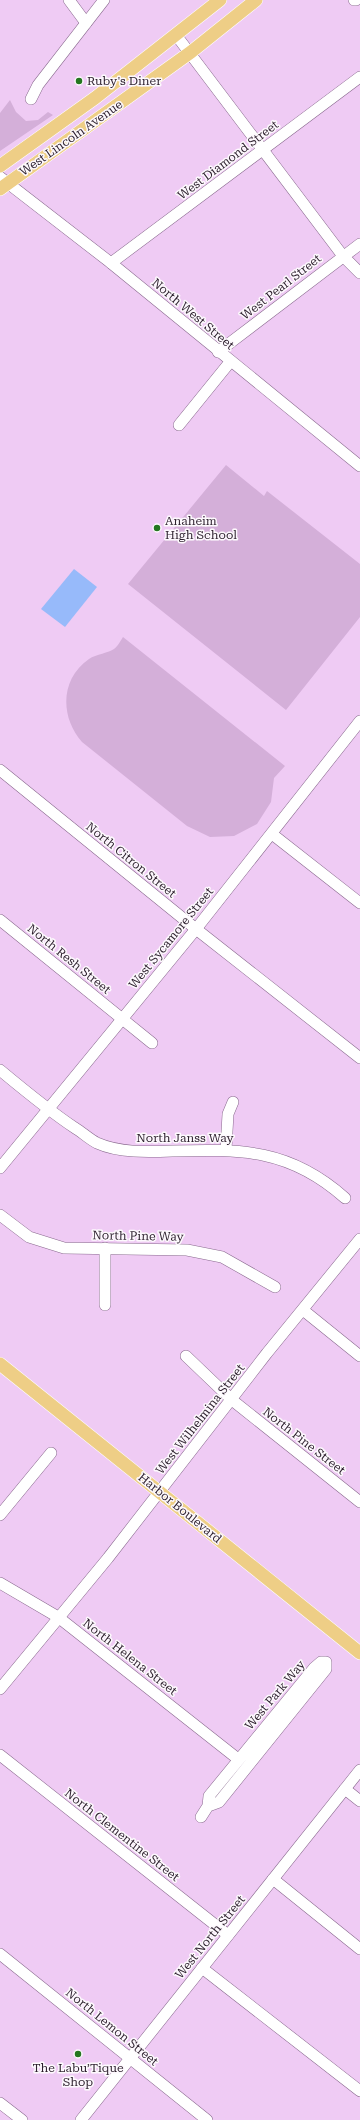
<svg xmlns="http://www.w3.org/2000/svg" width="360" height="2120" font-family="'Roboto Serif',serif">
	<rect width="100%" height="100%" fill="#efcbf4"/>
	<g fill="#d4afd9">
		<polygon points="10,100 16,112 26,121 38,120 48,112 53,115 0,151 0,113"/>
		<polygon points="226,465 264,496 267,491 360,564 360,617 286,710 128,584"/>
		<path d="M123,637L285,766L274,778L271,802L257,824L234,836L210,837L187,826L82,742C60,717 60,679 89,659C96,654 109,653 114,649C118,646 121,640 123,637Z"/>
	</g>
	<polygon fill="#97bafa" points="74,569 97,587 65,627 41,609"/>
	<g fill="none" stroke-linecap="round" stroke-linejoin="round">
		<defs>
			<g id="minor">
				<polyline points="69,0 86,23"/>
				<polyline points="354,0 356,0"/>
				<polyline points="176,35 343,256 360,273"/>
				<polyline points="31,99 38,85 104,0"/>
				<polyline points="0,177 111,263 360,466"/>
				<polyline points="111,263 360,77"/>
				<polyline points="218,352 360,244"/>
				<polyline points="179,425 230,362"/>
				<polyline points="0,770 196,929 360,1058"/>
				<polyline points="272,834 360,903"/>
				<polyline points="0,920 152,1043"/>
				<path d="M0,1070C24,1090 48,1110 75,1128C82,1132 89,1139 97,1143C119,1153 148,1152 172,1151C242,1149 290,1149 345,1198"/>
				<polyline points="226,1149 228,1114 233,1102"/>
				<polyline points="0,1168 196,929 360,721"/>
				<polyline points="0,1215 29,1237 64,1248 187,1250 222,1257 275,1287"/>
				<polyline points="105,1305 105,1248"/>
				<polyline points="303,1310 360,1356"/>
				<polyline points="186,1356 232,1400 360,1502"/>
				<polyline points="0,1515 51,1453"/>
				<polyline points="0,1583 58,1617 238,1759"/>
				<polyline points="0,1689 108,1558 267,1353 360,1239"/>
				<polyline points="0,1755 228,1935"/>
				<polyline points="345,1789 360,1801"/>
				<polyline points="201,1817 208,1806 209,1796 314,1668 321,1662 326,1662 326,1669 219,1802 208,1806"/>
				<polyline points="273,1879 360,1949"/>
				<polyline points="0,1954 207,2120"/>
				<polyline points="202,1968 360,2091"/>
				<polyline points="0,2103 22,2120"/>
				<polyline points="81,2120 360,1770"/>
			</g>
			<g id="major">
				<polyline points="0,166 95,98 220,0"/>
				<polyline points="0,189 191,52 256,0"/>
				<polyline points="0,1364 360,1653"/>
			</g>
		</defs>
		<use href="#minor" stroke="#89698e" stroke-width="12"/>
		<use href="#major" stroke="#fff" stroke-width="14"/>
		<use href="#minor" stroke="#fff" stroke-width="11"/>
		<use href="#major" stroke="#eece86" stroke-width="13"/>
	</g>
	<g fill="#247620" stroke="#fdf9fd" stroke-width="1.5">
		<circle cx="79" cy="81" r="4"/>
		<circle cx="157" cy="528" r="4"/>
		<circle cx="78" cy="2054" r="4"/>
	</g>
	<g text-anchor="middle" stroke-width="3" stroke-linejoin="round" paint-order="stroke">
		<g font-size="12" fill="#2c1f2d" stroke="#fdf9fd" text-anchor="start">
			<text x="87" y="85">Ruby's Diner</text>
			<text x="165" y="525">Anaheim<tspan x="165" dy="14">High School</tspan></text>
			<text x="78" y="2072" text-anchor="middle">The Labu’Tique<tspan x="78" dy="14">Shop</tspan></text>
		</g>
		<g font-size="12" fill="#2c1f2d" stroke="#fdf9fd">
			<text transform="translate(71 138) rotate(-35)" y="4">West Lincoln Avenue</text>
			<text transform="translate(228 160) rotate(-37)" y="4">West Diamond Street</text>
			<text transform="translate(281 287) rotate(-38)" y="4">West Pearl Street</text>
			<text transform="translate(193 314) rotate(40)" y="4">North West Street</text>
			<text transform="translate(131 860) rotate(39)" y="4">North Citron Street</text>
			<text transform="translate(171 938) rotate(-51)" y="4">West Sycamore Street</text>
			<text transform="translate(69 959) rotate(39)" y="4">North Resh Street</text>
			<text x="185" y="1142">North Janss Way</text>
			<text transform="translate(138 1236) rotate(1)" y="4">North Pine Way</text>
			<text transform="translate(200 1419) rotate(-52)" y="4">West Wilhelmina Street</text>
			<text transform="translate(304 1441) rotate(38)" y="4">North Pine Street</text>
			<text transform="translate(180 1508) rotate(39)" y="4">Harbor Boulevard</text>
			<text transform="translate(130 1657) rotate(38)" y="4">North Helena Street</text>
			<text transform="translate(275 1695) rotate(-50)" y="4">West Park Way</text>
			<text transform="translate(122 1835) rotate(38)" y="4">North Clementine Street</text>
			<text transform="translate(210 1937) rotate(-51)" y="4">West North Street</text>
			<text transform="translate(112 2027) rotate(39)" y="4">North Lemon Street</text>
		</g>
	</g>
</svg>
